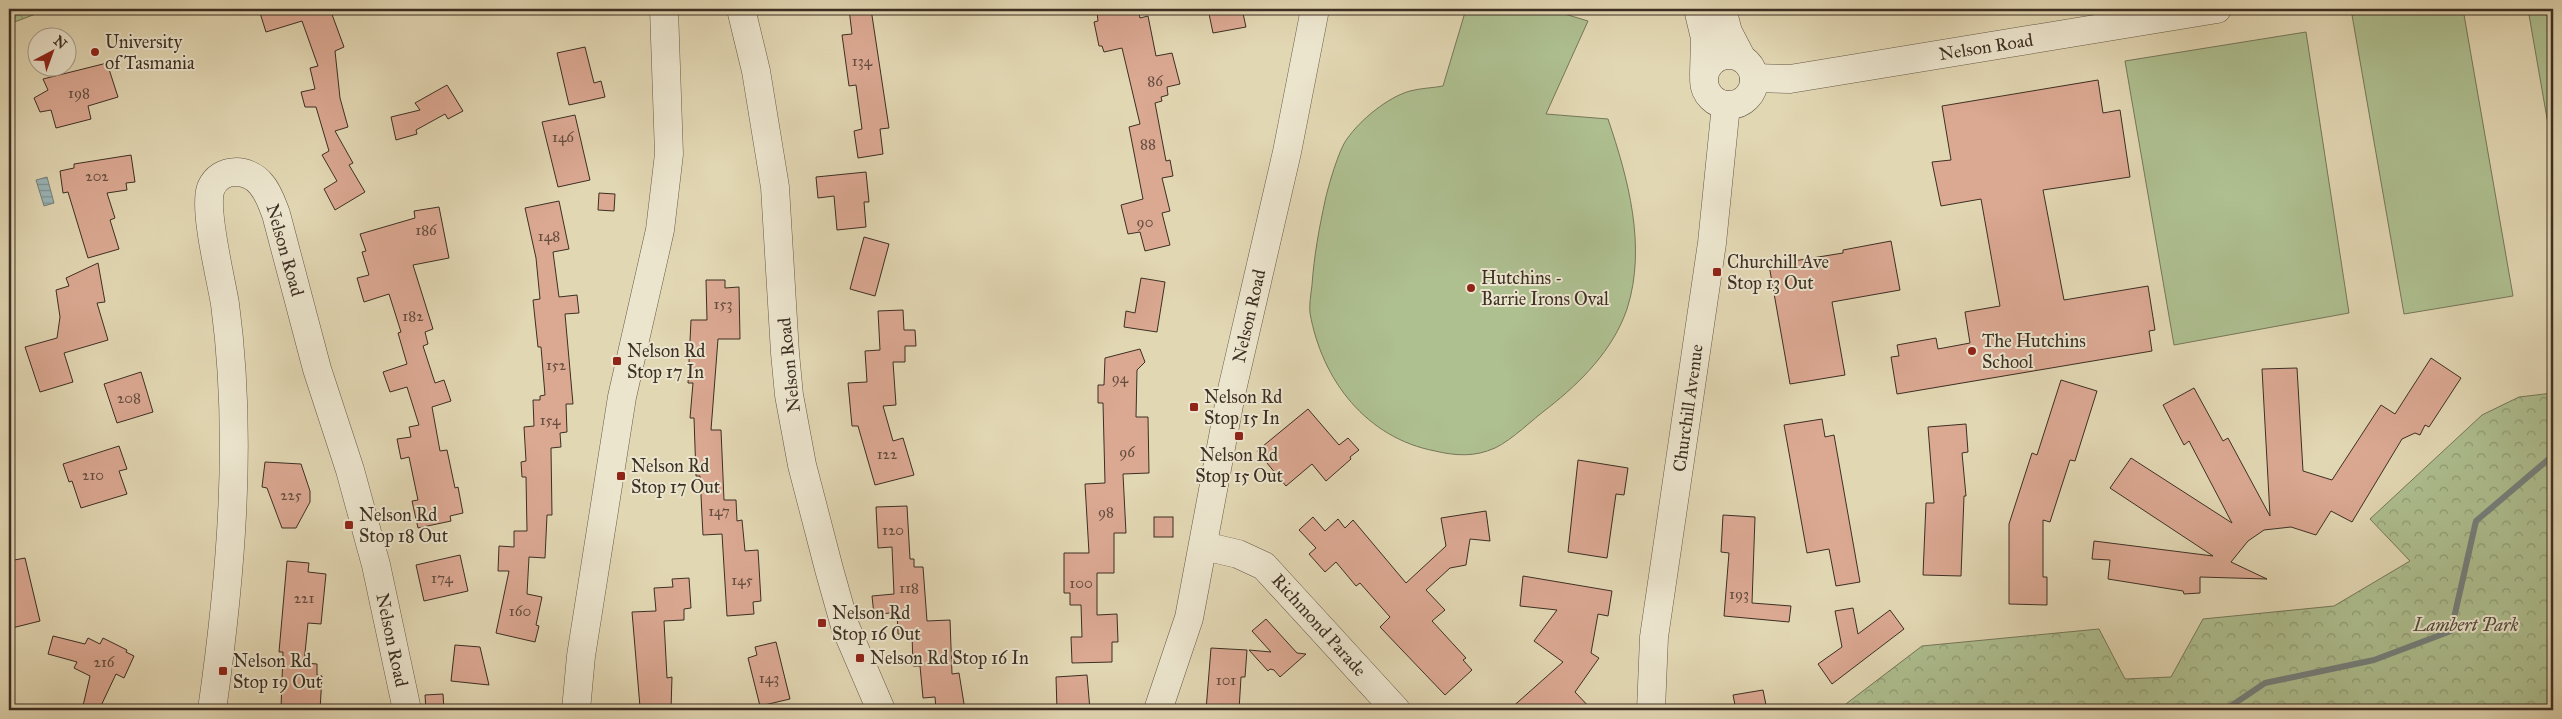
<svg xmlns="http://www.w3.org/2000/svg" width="2562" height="719" font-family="'IM FELL Great Primer',serif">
	<defs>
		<pattern id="forest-crowns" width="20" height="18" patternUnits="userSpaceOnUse" patternTransform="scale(1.25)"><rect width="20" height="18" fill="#aebf90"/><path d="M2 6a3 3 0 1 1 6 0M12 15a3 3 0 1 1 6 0" fill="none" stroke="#8f9c75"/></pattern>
		<pattern id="water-rules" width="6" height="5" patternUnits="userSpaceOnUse" patternTransform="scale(1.25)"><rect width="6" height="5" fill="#9bb6b9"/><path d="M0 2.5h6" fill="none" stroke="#809496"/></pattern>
	</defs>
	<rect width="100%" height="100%" fill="#e2d7b3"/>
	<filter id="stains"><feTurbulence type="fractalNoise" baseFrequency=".004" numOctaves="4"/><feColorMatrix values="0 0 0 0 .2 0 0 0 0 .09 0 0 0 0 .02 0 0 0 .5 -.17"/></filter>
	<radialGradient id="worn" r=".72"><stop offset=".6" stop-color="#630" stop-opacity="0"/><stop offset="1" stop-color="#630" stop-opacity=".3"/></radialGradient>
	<g fill="#aebf90" stroke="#75775a">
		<path d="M1466,9H1548L1588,21L1546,114L1608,119C1628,178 1647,247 1627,309C1613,350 1581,382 1548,408C1533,419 1512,440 1495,448C1475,457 1456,456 1435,451C1367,438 1322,381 1310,313C1309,305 1311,294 1312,285C1314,256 1319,229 1325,201C1328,187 1339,149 1347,139C1360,120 1388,97 1410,91C1421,88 1433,88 1443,86Z"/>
		<polygon points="2388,9 2463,9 2513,296 2404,314 2352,15"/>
		<polygon points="2528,9 2553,9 2553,153"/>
		<polygon points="2306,32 2349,313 2174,345 2125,61"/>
	</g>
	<g fill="url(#forest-crowns)" stroke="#75775a">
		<polygon points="9,9 49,9 9,24"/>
		<polygon points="2553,393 2553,710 1838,710 1922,646 2099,629 2125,679 2171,677 2203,619 2334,606 2410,561 2370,519 2482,415 2519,397"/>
	</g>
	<polygon fill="url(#water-rules)" stroke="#75807d" points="47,177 54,203 44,206 36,180"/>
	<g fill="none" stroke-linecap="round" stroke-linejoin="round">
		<polyline stroke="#75807d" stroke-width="6" points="2225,710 2265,683 2374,660 2451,631 2476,521 2550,458 2553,459"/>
	</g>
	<g fill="#dba892" stroke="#3c2f23">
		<polygon points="275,9 330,9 344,47 335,51 340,98 348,127 335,131 353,163 349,165 365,192 335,210 324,189 337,181 322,155 329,151 316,107 305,107 301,92 315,89 310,68 318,66 302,21 266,32 260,13"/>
		<polygon points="849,9 871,9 889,128 880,129 883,154 858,158 854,131 862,129 856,85 849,86 842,35 852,34"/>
		<polygon points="1113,9 1138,9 1140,18 1148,16 1156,56 1172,53 1180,84 1167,87 1168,95 1161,97 1162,101 1155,103 1166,161 1170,160 1173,176 1162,178 1170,211 1162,213 1170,245 1145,251 1140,232 1128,234 1121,205 1143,199 1129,127 1140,124 1122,48 1104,52 1102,46 1099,46 1094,22 1098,21 1097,12"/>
		<polygon points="1208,9 1242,9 1246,27 1213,33"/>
		<polygon points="585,47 594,83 601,81 605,97 569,105 557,53"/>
		<polygon points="107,63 118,97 88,106 91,119 56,128 51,110 40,112 34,98 48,90 43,79"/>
		<polygon points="2098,80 2103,113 2120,110 2130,177 2043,190 2064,300 2148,286 2155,330 2149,331 2152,351 1897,394 1891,357 1899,356 1897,345 1936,338 1938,349 1970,343 1965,312 2000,306 1981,199 1941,206 1932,162 1951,160 1942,106"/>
		<polygon points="447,85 463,111 448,119 445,114 416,130 417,134 396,140 391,117 420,110 415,103"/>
		<polygon points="575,115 590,180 558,187 542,122"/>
		<polygon points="131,155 135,182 126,183 127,190 107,193 115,218 110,220 119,249 88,258 68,192 63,193 60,171 74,168 74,164"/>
		<polygon points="866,172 869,202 864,202 866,227 837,230 834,196 818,198 816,177"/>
		<polygon points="599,193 615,194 614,211 598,210"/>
		<polygon points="559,201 569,249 553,252 559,297 577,295 579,313 565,314 573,404 566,404 567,432 560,433 561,447 551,448 552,515 547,515 545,558 529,557 527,594 542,597 536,625 539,626 535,642 496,633 509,571 498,571 499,546 514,547 514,531 527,531 526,477 522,477 521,462 526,461 524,427 534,426 533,400 540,400 540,396 545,395 541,347 538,347 533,300 540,299 536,258 525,208"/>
		<polygon points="439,207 449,258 413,265 433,329 425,332 428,344 423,346 435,383 444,380 451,401 432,407 440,451 447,450 455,488 458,487 463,513 450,516 451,521 418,528 412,501 418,500 409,457 401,459 397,439 411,437 409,427 419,425 407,387 390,392 383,372 407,364 398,333 401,332 389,294 364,302 357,278 369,275 362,252 366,251 360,234 415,218 414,211"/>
		<polygon points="864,237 889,244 875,296 850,289"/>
		<polygon points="1891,241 1900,290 1832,302 1845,375 1790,384 1769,265 1843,253 1843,250"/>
		<polygon points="98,263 105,302 97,303 108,340 64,353 73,382 40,392 25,347 57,338 60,317 56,290 69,286 66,278"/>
		<polygon points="1141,278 1165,282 1157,332 1124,327 1126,311 1135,313"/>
		<polygon points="706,280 725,280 725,288 739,287 740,339 718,339 711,430 721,430 724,500 736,500 737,521 742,520 745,551 758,550 761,601 753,602 754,614 727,616 722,534 703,535 700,476 696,476 694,418 690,418 693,383 688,383 691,320 707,320"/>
		<polygon points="903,310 904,330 915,330 916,346 905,346 905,362 893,362 896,405 883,406 893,441 903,438 914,475 875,485 858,426 852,426 848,383 867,382 865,351 880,350 878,311"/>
		<polygon points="1140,349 1145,362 1137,370 1136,417 1148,417 1149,473 1123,474 1126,533 1114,533 1114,573 1097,573 1097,615 1117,614 1118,642 1112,642 1112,662 1072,663 1071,637 1082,637 1081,605 1070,605 1070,593 1064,593 1064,553 1089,553 1085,484 1105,483 1103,403 1098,403 1098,385 1104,385 1105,358"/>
		<polygon points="2431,358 2461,378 2429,427 2425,425 2420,435 2415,433 2402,439 2352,522 2331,511 2316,535 2291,527 2264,530 2248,541 2231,562 2267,579 2200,577 2200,593 2184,594 2183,591 2108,579 2110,560 2092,559 2094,541 2213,556 2110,488 2131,458 2232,523 2189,441 2184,445 2163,405 2194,388 2223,441 2228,438 2270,516 2262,369 2297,368 2303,471 2332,480 2381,405 2395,414"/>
		<polygon points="141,372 153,412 117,423 104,384"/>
		<polygon points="2061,380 2097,391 2075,461 2070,460 2050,522 2043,520 2043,577 2047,577 2047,605 2009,604 2009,524 2032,453 2037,455"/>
		<polygon points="1308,409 1339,445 1348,438 1359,450 1350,457 1351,459 1326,481 1312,464 1286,486 1257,451"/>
		<polygon points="1822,419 1825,437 1834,435 1860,582 1836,586 1829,549 1807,553 1784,425"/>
		<polygon points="1966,424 1968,452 1962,453 1966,496 1964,496 1961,576 1923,575 1926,503 1934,503 1928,427"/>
		<polygon points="119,446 127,469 119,471 127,494 81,508 72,481 69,482 63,464"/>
		<polygon points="1578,460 1628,468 1624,495 1616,494 1607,558 1568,552"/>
		<polygon points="265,462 301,464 310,491 310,502 296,528 282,528 267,488 262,487"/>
		<polygon points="907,506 910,559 914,559 914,567 923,567 927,621 950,620 952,674 959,673 965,710 936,710 935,697 923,698 920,666 913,666 912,634 898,634 897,612 874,615 872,596 894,594 892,547 878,548 876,507"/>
		<polygon points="1486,511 1490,541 1470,539 1466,565 1450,568 1426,590 1445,610 1432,621 1466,658 1463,660 1472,670 1445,695 1380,627 1390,617 1360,583 1356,586 1336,562 1325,572 1309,554 1316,548 1299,530 1313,517 1325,531 1338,519 1345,528 1353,520 1406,583 1446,546 1441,518"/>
		<polygon points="1723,515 1755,517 1752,603 1791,606 1789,622 1724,616 1729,553 1721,552"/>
		<rect x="1154" y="517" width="19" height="20"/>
		<polygon points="460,555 468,591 424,601 416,565"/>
		<polygon points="25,558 40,621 12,628 9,612 9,561"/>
		<polygon points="287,561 309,563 308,572 326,574 321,624 308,623 304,663 317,664 317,675 322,676 320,710 281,708 283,652 279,652"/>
		<polygon points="1523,576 1612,591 1608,616 1598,614 1591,653 1599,658 1575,692 1592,710 1509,710 1563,662 1534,641 1557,610 1520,606"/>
		<polygon points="689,578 691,608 684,609 684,620 664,621 667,678 672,677 671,709 653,710 652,706 640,707 632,612 656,611 654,588 673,587 672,579"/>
		<polygon points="1853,608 1858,634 1890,610 1904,629 1832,684 1818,664 1842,647 1835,611"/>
		<polygon points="1266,619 1297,653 1306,654 1280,677 1274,670 1270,669 1268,671 1249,650 1271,652 1252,631"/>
		<polygon points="53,636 85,644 88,638 100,644 103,638 127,650 126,652 134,656 124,678 116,674 99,710 82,710 90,676 74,668 77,662 48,654"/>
		<polygon points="776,642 790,699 760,706 748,658 757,655 755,647"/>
		<polygon points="455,645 480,647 489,685 451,681"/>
		<polygon points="1211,648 1247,650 1245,677 1241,677 1239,710 1206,710"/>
		<polygon points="1087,675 1090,710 1057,710 1056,677"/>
		<polygon points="1763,690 1767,710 1736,710 1733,695"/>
		<polygon points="443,694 444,710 426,710 425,695"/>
	</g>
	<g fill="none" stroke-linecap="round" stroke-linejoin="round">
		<defs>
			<g id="minor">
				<polyline points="741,9 756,71 775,187 785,353 789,395 802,465 829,569 845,626 881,710"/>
				<polyline points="1698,9 1705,38 1704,74"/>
				<polyline points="1722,9 1728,32 1741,57"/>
				<circle cx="1729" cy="80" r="25"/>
				<polyline points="1754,78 1790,79 2217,9"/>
				<polyline points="1204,546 1238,554 1264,566 1396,710"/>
				<path d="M212,710C231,577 243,438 225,304C221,279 203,208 211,188C220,167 248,168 261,184C269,193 272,204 276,214L317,369L350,470L376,565L407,710"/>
				<polyline points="576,710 581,656 622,397 660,230 669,154 664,9"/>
				<polyline points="1158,710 1189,618 1231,394 1287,152 1315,9"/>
				<polyline points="1651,710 1654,637 1712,243 1726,105"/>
			</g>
		</defs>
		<use href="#minor" stroke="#665947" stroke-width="29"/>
		<use href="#minor" stroke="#ece5ce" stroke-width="28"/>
	</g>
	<g fill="#8f2418" stroke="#ece5ce" stroke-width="2">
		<circle cx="95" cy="52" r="5"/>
		<rect x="1712" y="267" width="10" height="10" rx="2.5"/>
		<circle cx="1471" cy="288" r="5"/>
		<circle cx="1972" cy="351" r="5"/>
		<rect x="612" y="356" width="10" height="10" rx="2.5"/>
		<rect x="1189" y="402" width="10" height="10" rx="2.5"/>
		<rect x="1234" y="431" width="10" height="10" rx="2.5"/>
		<rect x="616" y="471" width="10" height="10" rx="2.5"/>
		<rect x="344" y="520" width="10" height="10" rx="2.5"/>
		<rect x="817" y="618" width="10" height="10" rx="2.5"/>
		<rect x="855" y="653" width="10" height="10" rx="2.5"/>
		<rect x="218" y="666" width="10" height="10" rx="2.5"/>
	</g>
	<g text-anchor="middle" stroke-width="4" stroke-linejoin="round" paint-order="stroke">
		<g font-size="15" fill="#644d3f">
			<text x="862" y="66">134</text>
			<text x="1155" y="86">86</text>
			<text x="79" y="98">198</text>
			<text x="563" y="142">146</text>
			<text x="1148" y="149">88</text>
			<text x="97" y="181">202</text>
			<text x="1145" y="227">90</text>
			<text x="426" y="235">186</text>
			<text x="549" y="241">148</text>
			<text x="723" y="309">153</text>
			<text x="413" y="321">182</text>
			<text x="556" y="370">152</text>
			<text x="1120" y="383">94</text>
			<text x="129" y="403">208</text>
			<text x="550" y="425">154</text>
			<text x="1127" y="457">96</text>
			<text x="887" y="459">122</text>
			<text x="93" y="480">210</text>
			<text x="291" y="500">225</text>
			<text x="719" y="516">147</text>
			<text x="1106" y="517">98</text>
			<text x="893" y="535">120</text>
			<text x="442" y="583">174</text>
			<text x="742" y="585">145</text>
			<text x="1081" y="588">100</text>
			<text x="909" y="593">118</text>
			<text x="1739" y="599">193</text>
			<text x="304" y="603">221</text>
			<text x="520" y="616">160</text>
			<text x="104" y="667">216</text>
			<text x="769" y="683">143</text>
			<text x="1226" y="685">101</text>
		</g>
		<g font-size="18" fill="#3c2f23" stroke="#ece5ce" text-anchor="start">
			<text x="105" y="48">University<tspan x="105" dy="21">of Tasmania</tspan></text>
			<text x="1727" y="268">Churchill Ave<tspan x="1727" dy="21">Stop 13 Out</tspan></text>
			<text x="1481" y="284">Hutchins -<tspan x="1481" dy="21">Barrie Irons Oval</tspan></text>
			<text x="1982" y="347">The Hutchins<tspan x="1982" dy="21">School</tspan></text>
			<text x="627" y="357">Nelson Rd<tspan x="627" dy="21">Stop 17 In</tspan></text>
			<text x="1204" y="403">Nelson Rd<tspan x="1204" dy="21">Stop 15 In</tspan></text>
			<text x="1239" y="461" text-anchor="middle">Nelson Rd<tspan x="1239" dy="21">Stop 15 Out</tspan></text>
			<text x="631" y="472">Nelson Rd<tspan x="631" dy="21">Stop 17 Out</tspan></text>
			<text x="359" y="521">Nelson Rd<tspan x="359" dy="21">Stop 18 Out</tspan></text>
			<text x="832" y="619">Nelson Rd<tspan x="832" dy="21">Stop 16 Out</tspan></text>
			<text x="870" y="664">Nelson Rd Stop 16 In</text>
			<text x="233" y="667">Nelson Rd<tspan x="233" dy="21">Stop 19 Out</tspan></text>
		</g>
		<g font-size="18" fill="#3c2f23" stroke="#ece5ce">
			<text transform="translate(1986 47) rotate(-9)" y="6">Nelson Road</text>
			<text transform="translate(285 250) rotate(74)" y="6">Nelson Road</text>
			<text transform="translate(1249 316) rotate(-77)" y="6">Nelson Road</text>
			<text transform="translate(789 365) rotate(-96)" y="6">Nelson Road</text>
			<text transform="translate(1688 408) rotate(-82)" y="6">Churchill Avenue</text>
			<text transform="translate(1319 625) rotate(48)" y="6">Richmond Parade</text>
			<text transform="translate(392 640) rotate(78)" y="6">Nelson Road</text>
		</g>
		<g font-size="18" font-style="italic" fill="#534c39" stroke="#ece5ce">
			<text x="2466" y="631">Lambert Park</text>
		</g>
	</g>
	<rect width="2562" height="719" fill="none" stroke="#e2d7b3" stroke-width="30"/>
	<rect x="10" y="10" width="2542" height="699" fill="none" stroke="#3c2f23" stroke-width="2.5"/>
	<rect x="15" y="15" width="2532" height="689" fill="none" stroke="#3c2f23"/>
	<g transform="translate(52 52) rotate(41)"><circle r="24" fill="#ece5ce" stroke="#a69c8a"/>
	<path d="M0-4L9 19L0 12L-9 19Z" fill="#8f2418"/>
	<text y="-8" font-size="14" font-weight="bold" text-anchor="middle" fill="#3c2f23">N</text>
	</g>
	<rect width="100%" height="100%" filter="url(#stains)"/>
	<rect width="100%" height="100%" fill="url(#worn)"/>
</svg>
